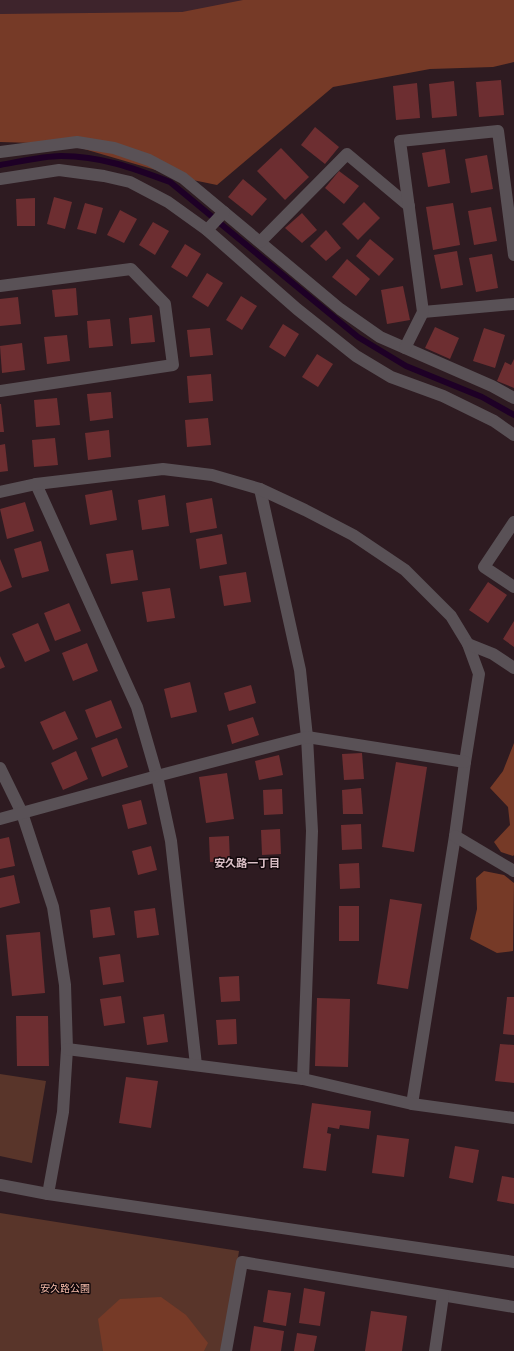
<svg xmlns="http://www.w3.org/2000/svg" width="514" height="1351" font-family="'Fira Sans','Noto Sans JP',sans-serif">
	<rect width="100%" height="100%" fill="#2e1b21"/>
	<polygon fill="#3e242c" points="0,0 252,0 205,11 137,14 0,15"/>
	<g fill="#59352a">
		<polygon points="0,1074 46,1081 32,1163 0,1156"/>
		<polygon points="0,1213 239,1251 224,1351 0,1351"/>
	</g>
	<g fill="#763a27">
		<polygon points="243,0 514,0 514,62 493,67 430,69 333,87 217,185 183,178 67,144 0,142 0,14 182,12"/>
		<polygon points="514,743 514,855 513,856 501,852 494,842 510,825 508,807 490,788 503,771"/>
		<polygon points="484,871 504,875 514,883 513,951 497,953 470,939 477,909 476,878"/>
		<polygon points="161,1297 186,1315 208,1343 204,1351 103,1351 98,1319 120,1299"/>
	</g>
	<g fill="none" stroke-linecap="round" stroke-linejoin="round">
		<path stroke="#1e0026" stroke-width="6" d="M0,165C18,162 43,156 61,156C101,156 133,168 170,182L358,337L406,366L482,397L514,415"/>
	</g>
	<g fill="#6d2e31">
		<polygon points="501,80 504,115 479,117 476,82"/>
		<polygon points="454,81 457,116 432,118 429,84"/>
		<polygon points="417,83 420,118 396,120 393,86"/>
		<polygon points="315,127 339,147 325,164 301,145"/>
		<polygon points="281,148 309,177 285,200 257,171"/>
		<polygon points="445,149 450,183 428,187 422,153"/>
		<polygon points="487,155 493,189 471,193 465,159"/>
		<polygon points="339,171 359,186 344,204 325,188"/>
		<polygon points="243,179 267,199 252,216 228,197"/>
		<polygon points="54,197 72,202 65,229 47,224"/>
		<polygon points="35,198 35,226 17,226 16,199"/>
		<polygon points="364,202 380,218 358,240 342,224"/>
		<polygon points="85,203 103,208 96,234 77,229"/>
		<polygon points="453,203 460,245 433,250 426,207"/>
		<polygon points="491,207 497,241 474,245 468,211"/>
		<polygon points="120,210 137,219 124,243 107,235"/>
		<polygon points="302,213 317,230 302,243 285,228"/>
		<polygon points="153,222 169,231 155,255 139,245"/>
		<polygon points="326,230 341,248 326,261 310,246"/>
		<polygon points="370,239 394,259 379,276 356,256"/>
		<polygon points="185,244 201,254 187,277 171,267"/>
		<polygon points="457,251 463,285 441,289 434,255"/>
		<polygon points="492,254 498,288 476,292 469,258"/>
		<polygon points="347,259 370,279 356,296 332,277"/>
		<polygon points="207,273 223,283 208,307 192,297"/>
		<polygon points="403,286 410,320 387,324 381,290"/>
		<polygon points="76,288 78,315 55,317 52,290"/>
		<polygon points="241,296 257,306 242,330 226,320"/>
		<polygon points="18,297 21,324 0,326 0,299"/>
		<polygon points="152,315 155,342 131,344 129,318"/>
		<polygon points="110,319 113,346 89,348 87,321"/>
		<polygon points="283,324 299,334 285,357 269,347"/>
		<polygon points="435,327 459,338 450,359 425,348"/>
		<polygon points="210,328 213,355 190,357 187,330"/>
		<polygon points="484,328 505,335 495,368 473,361"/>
		<polygon points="67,335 70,361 47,364 44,337"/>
		<polygon points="22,343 25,370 2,373 0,346"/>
		<polygon points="317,354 333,364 318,387 302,377"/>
		<polygon points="514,359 514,388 497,381 505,362 511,365"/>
		<polygon points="211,374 213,401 189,403 187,376"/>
		<polygon points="111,392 113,418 90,421 87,394"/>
		<polygon points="57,398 60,425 36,427 34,400"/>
		<polygon points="0,404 1,404 4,432 0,432"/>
		<polygon points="208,418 211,445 187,447 185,420"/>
		<polygon points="109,430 111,457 88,460 85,433"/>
		<polygon points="55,438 58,465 34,467 32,440"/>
		<polygon points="5,444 8,471 0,472 0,445"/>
		<polygon points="112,490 117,520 90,525 85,495"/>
		<polygon points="165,495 169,526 142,530 138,500"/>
		<polygon points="212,498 217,528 190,533 186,503"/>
		<polygon points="25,502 34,531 7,539 0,509"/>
		<polygon points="222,534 227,564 200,569 196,539"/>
		<polygon points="41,541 49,571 22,578 14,549"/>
		<polygon points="133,550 138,580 111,584 106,554"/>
		<polygon points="0,559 12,587 0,592"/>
		<polygon points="246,572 251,602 224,606 219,576"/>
		<polygon points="488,582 507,595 488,623 469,610"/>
		<polygon points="170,588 175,618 147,622 142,592"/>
		<polygon points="69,603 81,631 55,641 44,613"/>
		<polygon points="514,621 514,647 503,639"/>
		<polygon points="38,623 50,651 25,662 12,634"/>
		<polygon points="87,643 98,671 73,681 62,653"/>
		<polygon points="0,656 5,667 0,669"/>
		<polygon points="190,682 197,712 171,718 164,689"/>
		<polygon points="251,685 256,703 229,711 224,693"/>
		<polygon points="111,700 122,728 96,738 85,710"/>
		<polygon points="65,711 78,739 53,750 40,722"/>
		<polygon points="253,717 259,735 232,744 227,725"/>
		<polygon points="117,738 128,767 102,777 91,748"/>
		<polygon points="76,751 88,779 63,790 51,763"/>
		<polygon points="362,753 364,779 344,780 342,754"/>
		<polygon points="279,755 283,775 259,780 255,761"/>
		<polygon points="396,762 427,767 414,852 382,847"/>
		<polygon points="227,773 234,819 206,823 199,777"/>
		<polygon points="361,788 363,814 343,814 342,790"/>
		<polygon points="282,789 283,814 264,815 263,790"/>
		<polygon points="141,800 147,824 128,829 122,805"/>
		<polygon points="361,824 362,849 342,850 341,825"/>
		<polygon points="280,829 281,854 262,855 261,830"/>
		<polygon points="229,836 230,862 210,862 209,837"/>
		<polygon points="9,837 15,866 0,869 0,839"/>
		<polygon points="151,846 157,870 138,875 132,851"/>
		<polygon points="359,863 360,888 340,889 339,864"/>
		<polygon points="14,875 20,903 0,908 0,878"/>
		<polygon points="390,899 422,904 408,989 377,984"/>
		<rect x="339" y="906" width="20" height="35"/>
		<polygon points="110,907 115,935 93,938 90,910"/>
		<polygon points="155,908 159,935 137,938 134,911"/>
		<polygon points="40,932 45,993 12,996 6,935"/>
		<polygon points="120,954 124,982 103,985 99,957"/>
		<polygon points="239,976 240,1001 221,1002 219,977"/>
		<polygon points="121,996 125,1023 104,1026 100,999"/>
		<polygon points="507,997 514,997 514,1035 503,1034"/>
		<polygon points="317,998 350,999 348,1067 315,1066"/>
		<polygon points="164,1014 168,1042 147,1045 143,1017"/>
		<polygon points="16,1016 48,1016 49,1066 17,1066"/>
		<polygon points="236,1019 237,1044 218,1045 216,1020"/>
		<polygon points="500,1044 514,1045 514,1083 495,1081"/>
		<polygon points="126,1077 158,1081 151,1128 119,1123"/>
		<polygon points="312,1103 371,1111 369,1129 340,1125 339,1129 328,1127 327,1133 331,1134 326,1171 303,1168"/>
		<polygon points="377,1135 409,1139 404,1177 372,1173"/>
		<polygon points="455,1146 479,1150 473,1183 449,1178"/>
		<polygon points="502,1176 514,1178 514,1204 497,1201"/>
		<polygon points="304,1288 325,1292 320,1326 299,1323"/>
		<polygon points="268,1290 291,1293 286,1326 263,1322"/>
		<polygon points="371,1311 407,1316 402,1351 365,1351"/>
		<polygon points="254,1326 284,1331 281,1351 250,1351"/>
		<polygon points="297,1333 317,1336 314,1351 294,1351"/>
	</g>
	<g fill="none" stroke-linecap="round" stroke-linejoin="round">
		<g stroke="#595156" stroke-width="12">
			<polyline points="0,152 77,142 114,148 149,160 183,178 340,309 380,337 492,386 514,398"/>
			<polyline points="0,179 59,170 104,176 130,182 168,202 207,230 297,309 356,356 391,377 443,396 494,421 514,435"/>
			<polyline points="207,230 224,212"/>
			<polyline points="260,242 347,154 409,206"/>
			<polyline points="0,286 131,269 165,304 173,365 0,391"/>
			<polyline points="423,312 514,304"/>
			<polyline points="405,348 423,312 400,141 498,131 514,255"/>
			<polyline points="36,484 137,707 157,776 171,841 196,1065"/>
			<polyline points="260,489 300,670 307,737 312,831 303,1079"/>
			<polyline points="0,492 36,484 163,469 212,475 260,489 305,510 353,535 405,570 451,616 468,644 479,674 465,762 455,836 412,1104"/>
			<polyline points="514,522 484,567 514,587"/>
			<polyline points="468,644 493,654 514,668"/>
			<polyline points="0,768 22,813 53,907 65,985 67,1049 63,1112 48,1194"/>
			<polyline points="0,819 157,776 307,737 465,762"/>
			<polyline points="455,836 514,871"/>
			<polyline points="67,1049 303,1079 412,1104 514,1118"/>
			<polyline points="226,1351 242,1262 514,1307"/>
			<polyline points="435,1351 443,1296"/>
		</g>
		<polyline stroke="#595156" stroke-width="12" points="0,1185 48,1194 514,1262"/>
	</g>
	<g text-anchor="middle" stroke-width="3" stroke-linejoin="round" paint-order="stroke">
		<g font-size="10" fill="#f9bfad" stroke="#11080b">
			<text x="65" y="1292">安久路公園</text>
		</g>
		<g font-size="11" font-weight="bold" fill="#dcc1c8" stroke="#11080b">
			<text x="247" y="867">安久路一丁目</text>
		</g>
	</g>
</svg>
